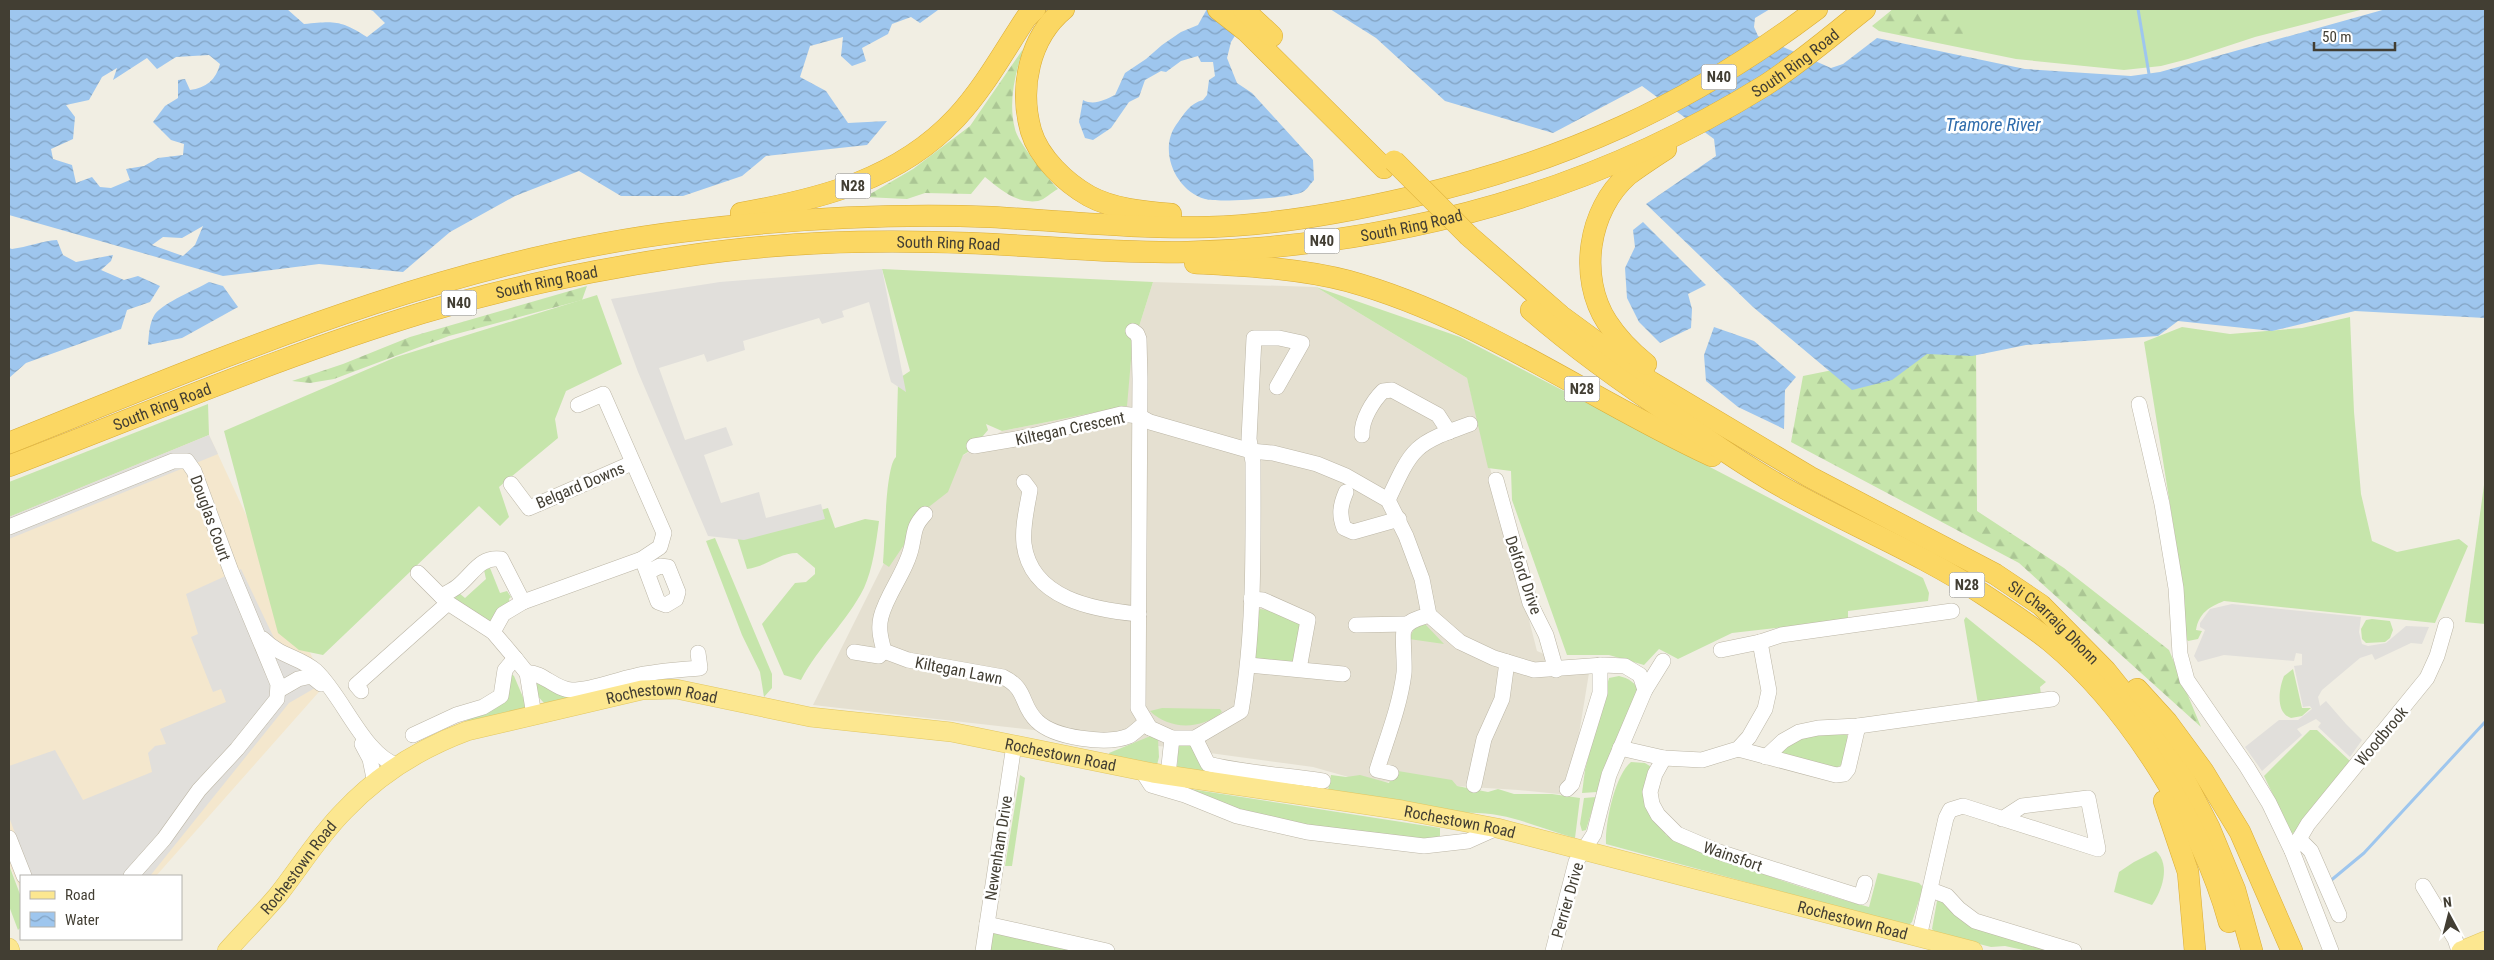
<svg xmlns="http://www.w3.org/2000/svg" width="2494" height="960" font-family="'Roboto Condensed',sans-serif">
	<defs>
		<pattern id="forest-firs" width="22" height="20" patternUnits="userSpaceOnUse" patternTransform="scale(1.25)"><rect width="22" height="20" fill="#c6e5ab"/><path d="M5 1l3.5 6h-7zM16 11l3.5 6h-7z" fill="#abc694"/></pattern>
		<pattern id="water-waves" width="16" height="10" patternUnits="userSpaceOnUse" patternTransform="scale(1.25)"><rect width="16" height="10" fill="#9ec6ee"/><path d="M0 5q4-4 8 0t8 0" fill="none" stroke="#82a2c1"/></pattern>
	</defs>
	<rect width="100%" height="100%" fill="#f1eee3"/>
	<polygon fill="#e5e0d1" points="1153,282 1316,287 1467,378 1537,651 1589,673 1569,795 1518,790 1359,780 1313,767 1078,735 813,705 889,553 935,473 1002,431 1126,406 1132,349"/>
	<polygon fill="#f4e7cd" points="209,435 325,685 156,876 21,876 21,891 9,864 9,510"/>
	<g fill="#c6e5ab">
		<polygon points="1893,9 2364,9 2255,37 2188,59 2161,66 2124,70 2016,59 1879,31 1872,26"/>
		<path d="M882,269L1153,282L1132,349L1127,406L1002,431L986,424L988,430L971,450L963,455L948,492L921,513L910,536L889,567L883,563C885,544 885,467 896,457L898,383L901,377L910,371Z"/>
		<polygon points="1316,287 1460,337 1923,578 1929,593 1928,601 1848,611 1848,620 1732,633 1678,659 1659,649 1644,665 1609,655 1567,655 1512,500 1511,471 1488,468 1467,378"/>
		<polygon points="597,295 622,364 566,391 555,419 558,438 499,487 509,517 500,526 479,506 323,655 299,650 278,633 224,431 396,357"/>
		<path d="M2350,317L2354,412L2361,494L2372,541L2397,552L2459,539L2468,546L2435,623L2224,601C2209,607 2199,613 2196,630L2202,631L2198,639L2188,641L2185,637L2184,592L2144,342L2182,327L2230,334L2302,328Z"/>
		<polygon points="208,404 209,435 9,517 9,482"/>
		<polygon points="2485,478 2485,624 2465,622"/>
		<path d="M828,508L835,528L865,519L879,521C876,543 873,568 864,588C847,622 818,647 801,680L784,675L762,624L795,583L806,582L815,574V568L797,553C778,553 766,567 747,569L736,534Z"/>
		<polygon points="715,538 772,674 772,688 764,697 760,672 742,635 706,541"/>
		<polygon points="490,568 500,593 507,591 511,597 509,599 510,604 487,627 454,599 459,593 465,598 486,579 484,570"/>
		<polygon points="1260,609 1279,612 1298,620 1303,630 1292,665 1254,660 1257,616"/>
		<polygon points="1966,617 2046,682 2040,687 2041,695 1978,704 1964,620"/>
		<polygon points="2372,619 2390,621 2393,630 2390,638 2385,642 2366,643 2362,639 2361,629 2366,620"/>
		<polygon points="1425,624 1444,644 1409,639 1414,629"/>
		<path d="M2293,669L2302,708H2311L2302,716L2291,718C2275,713 2279,688 2284,676Z"/>
		<polygon points="509,672 514,676 528,709 462,723 498,703"/>
		<polygon points="529,675 548,688 570,698 544,703 534,692"/>
		<path d="M1619,676C1628,678 1637,683 1638,692L1597,792L1582,793L1585,770L1609,678Z"/>
		<path d="M1162,708L1220,709L1222,712C1201,730 1169,730 1150,711Z"/>
		<polygon points="2310,730 2317,730 2350,761 2305,822 2292,834 2264,776"/>
		<polygon points="1833,731 1847,735 1848,740 1846,754 1841,765 1833,770 1780,754 1781,749 1794,739"/>
		<polygon points="1153,735 1158,739 1159,757 1157,765 1110,758 1109,753"/>
		<polygon points="1179,740 1192,746 1214,773 1177,768"/>
		<path d="M1631,762L1645,763L1653,768L1658,815L1666,835C1732,865 1800,888 1869,907L1878,873L1919,883L1922,886V891L1912,922L1908,926L1606,844C1605,823 1615,775 1631,762Z"/>
		<path d="M1398,771L1452,780L1457,786L1488,792L1498,789L1514,794H1552L1580,798L1575,838C1535,827 1507,811 1463,813L1328,790L1331,775L1346,777L1360,775L1389,783L1393,773Z"/>
		<polygon points="1020,775 1025,778 1012,866 1005,866"/>
		<polygon points="1190,789 1440,828 1440,836 1420,842 1306,829 1238,813"/>
		<polygon points="1596,797 1586,830 1582,831 1580,824 1584,798"/>
		<path d="M2156,851C2171,865 2162,891 2152,905L2114,892L2119,872L2134,862Z"/>
		<polygon points="9,865 21,897 21,927 18,930 9,906"/>
		<polygon points="1941,900 1950,903 2064,951 2028,951 2005,946 1991,947 1936,933 1932,929 1937,901"/>
		<polygon points="993,932 1066,948 1065,951 990,951"/>
	</g>
	<g fill="url(#forest-firs)">
		<path d="M1893,9H1963V36C1947,42 1889,35 1876,25Z"/>
		<path d="M1023,49C1015,75 1008,102 1015,129C1018,143 1047,177 1058,189C1052,192 1044,200 1038,201C1016,204 1000,189 985,177L971,194L925,193L907,199L865,197L913,169L970,126Z"/>
		<polygon points="587,286 582,300 449,336 334,379 310,383 292,381 343,364 410,337"/>
		<polygon points="1976,341 1977,511 2064,568 2169,650 2201,727 2019,563 1791,442 1803,376"/>
	</g>
	<g fill="#e1dfdb">
		<polygon points="882,269 906,392 891,382 869,302 842,311 844,317 822,324 819,318 743,341 745,350 707,362 704,354 659,368 685,440 726,427 733,445 704,455 721,503 759,492 766,518 821,504 825,519 744,540 708,536 638,372 611,299 720,282"/>
		<polygon points="209,435 218,454 9,539 9,517"/>
		<polygon points="241,569 274,638 302,658 315,688 289,703 150,876 31,876 9,817 9,766 55,750 83,800 152,772 148,753 155,746 166,744 160,729 226,702 221,689 213,692 191,637 198,634 186,594"/>
		<polygon points="2232,604 2361,617 2359,632 2362,644 2368,646 2386,643 2406,626 2429,627 2422,644 2411,643 2375,660 2372,654 2360,658 2322,690 2318,697 2320,706 2326,701 2346,724 2362,740 2350,757 2318,727 2321,723 2316,719 2297,729 2302,735 2262,771 2245,747 2279,720 2298,720 2312,709 2310,706 2303,707 2294,666 2302,665 2302,654 2296,653 2294,661 2224,655 2198,662 2194,656 2205,630 2200,627 2200,623 2210,609"/>
	</g>
	<g fill="url(#water-waves)" fill-rule="evenodd">
		<path d="M9,9H287L304,24C335,21 340,20 367,37L385,23L373,11L368,9H945L938,10L920,23L911,17L892,24L888,34L862,48L866,61L852,66L841,56L843,37L810,46L800,77L826,91L848,123L887,121L867,145L766,156L742,176L683,196H621L579,171L515,196L450,232L403,272L319,264L223,276L9,215ZM209,55L220,64C216,80 206,88 190,90L185,79L178,80V98L165,106L153,122L171,140L184,144L183,155L158,158L144,166L126,169L130,180L111,188L100,187L92,177L76,183L72,165L53,159L51,149L73,139L75,117L66,105L89,100L102,77L117,68L113,80L147,58L157,69L176,57ZM203,226L195,245L183,256L152,245L163,237L182,238Z"/>
		<path d="M1207,9H1252L1231,42L1227,58L1237,83L1252,93L1313,160L1314,180C1310,184 1306,192 1300,193C1287,198 1218,203 1205,199C1176,191 1158,151 1176,125C1184,114 1190,103 1203,100L1207,95L1209,80L1215,76L1213,62H1201L1198,56L1181,61L1166,72L1161,71L1145,80L1139,97L1129,102L1111,128L1093,140L1085,138L1079,122L1083,100C1094,106 1104,100 1115,95L1125,73L1146,59L1162,45L1181,32L1198,25Z"/>
		<polygon points="1330,9 1770,9 1755,18 1754,27 1758,36 1831,68 1843,64 1877,38 2025,69 2131,76 2160,72 2386,9 2485,9 2485,318 2355,311 2272,331 2178,321 2158,336 2026,345 1972,356 1927,354 1892,380 1852,390 1753,307 1646,204 1716,156 1714,139 1642,86 1553,133 1445,101 1376,38"/>
		<polygon points="1643,222 1706,285 1688,294 1692,309 1691,328 1660,343 1639,322 1627,298 1625,268 1635,247 1633,230"/>
		<path d="M57,240L63,255L76,262L113,255L111,261L101,270L124,280L138,276L160,286L150,302L127,310L121,329L26,363L9,378V248L12,249C27,247 42,241 57,240Z"/>
		<path d="M209,282L223,286L238,307L182,338L148,345C149,335 149,323 155,314C165,302 195,290 209,282Z"/>
		<polygon points="1714,327 1754,341 1796,377 1785,390 1784,429 1738,407 1706,381 1704,355"/>
	</g>
	<g fill="none" stroke-linecap="round" stroke-linejoin="round">
		<g stroke="#9ec6ee" stroke-width="3">
			<polyline points="2138,9 2149,74"/>
			<polyline points="2329,882 2364,853 2485,722"/>
		</g>
		<defs>
			<g id="minor">
				<path d="M1133,331L1137,334L1139,339L1140,379L1138,708L1150,728L1172,738H1195L1241,711C1255,629 1253,545 1253,462L1249,439L1254,338H1279L1302,343L1277,387"/>
				<polyline points="2139,404 2162,504 2176,588 2180,654 2187,680 2247,767 2269,803 2292,851 2331,951"/>
				<path d="M1362,435C1361,420 1373,401 1383,391L1392,390L1438,415L1449,432"/>
				<polyline points="974,446 1027,437 1121,414 1139,416 1150,422 1251,451 1273,453 1317,464 1346,476 1388,500 1406,536 1422,579 1429,615"/>
				<polyline points="1496,480 1530,603 1546,635 1556,670"/>
				<path d="M1024,482L1030,490C1027,508 1022,527 1024,544C1031,599 1094,610 1139,614"/>
				<polyline points="511,484 529,508 632,463"/>
				<path d="M1346,492C1340,506 1339,515 1344,528L1353,532L1399,519"/>
				<path d="M1388,500C1413,446 1414,444 1470,424"/>
				<path d="M925,514C914,526 915,530 912,545C907,571 887,593 881,617C878,629 881,639 884,651L908,660L1003,677C1028,689 1020,705 1037,721C1054,738 1107,745 1129,736C1134,733 1139,728 1144,724L1150,728"/>
				<polyline points="9,527 173,461 187,461 194,471 231,571 278,684 277,699 237,749 199,790 164,839 131,876"/>
				<polyline points="642,559 658,602 666,605 676,599 678,592 668,567 660,566 648,572"/>
				<polyline points="418,573 448,603 493,632 515,658 527,673 534,715"/>
				<path d="M441,596C447,593 453,590 458,586C473,574 480,556 501,559L523,602L503,614L493,632"/>
				<polyline points="1251,599 1263,600 1308,620 1299,669"/>
				<polyline points="523,602 642,559 660,547 664,533 603,394 578,405"/>
				<polyline points="1356,625 1407,624"/>
				<path d="M263,639C281,657 300,657 316,671C343,696 364,756 399,766"/>
				<polyline points="1721,650 1760,642 1781,635 1952,611"/>
				<polyline points="854,652 879,656 884,651"/>
				<polyline points="1249,665 1343,674"/>
				<path d="M527,673C542,671 555,690 572,690C594,690 614,680 635,676C657,671 678,670 700,668L698,653"/>
				<polyline points="279,690 298,679 311,676 321,684"/>
				<polyline points="361,691 356,685 448,603"/>
				<polyline points="413,735 456,715 483,707 501,696 505,670 515,658"/>
				<path d="M1195,738L1208,764C1244,773 1285,775 1323,781"/>
				<polyline points="362,744 370,759 375,783"/>
				<polyline points="1620,748 1664,758 1655,774 1650,792 1652,804 1658,815 1677,834 1719,852 1861,897 1865,883"/>
				<polyline points="1738,749 1836,775 1844,774 1848,769 1858,726"/>
				<polyline points="1766,757 1783,741 1799,732 1818,728 1858,726 2052,699"/>
				<polyline points="1664,758 1702,760 1738,749 1749,737 1765,709 1769,691 1760,642"/>
				<polyline points="1142,771 1151,785 1185,795 1237,816 1307,832 1424,846 1468,841 1497,828"/>
				<path d="M1391,773L1377,770C1387,738 1400,706 1404,673C1405,664 1402,635 1404,630C1407,620 1420,618 1429,615L1460,642L1494,658L1534,670L1604,665L1625,666L1640,675L1645,690"/>
				<polyline points="1168,775 1172,738"/>
				<polyline points="1474,785 1484,739 1502,699 1507,662"/>
				<polyline points="1567,789 1572,784 1600,693 1600,665"/>
				<polyline points="9,838 24,876"/>
				<polyline points="2299,839 2311,851 2339,915"/>
				<polyline points="2292,851 2308,824 2427,678 2437,656 2446,625"/>
				<polyline points="2423,886 2455,939 2459,951"/>
				<polyline points="1931,890 1947,896 1959,909 1975,921 2074,951"/>
				<polyline points="987,924 1107,951"/>
				<polyline points="1919,937 1946,818 1950,810 1963,806 2098,849 2088,798 2022,806 2002,819"/>
				<polyline points="983,951 1014,745"/>
				<polyline points="1553,951 1576,862 1594,834 1609,775 1645,690 1663,661"/>
			</g>
			<g id="major">
				<polyline points="9,948 10,951"/>
				<path id="s1" d="M227,951C244,932 262,914 278,895C300,867 319,836 344,811C378,775 421,748 467,731L642,690L676,689L810,717L951,732L1153,773L1402,810L1497,828L1973,951"/>
				<polyline points="2461,951 2485,941"/>
			</g>
			<g id="highway">
				<path d="M1064,9C1029,38 1019,88 1031,131C1039,158 1066,183 1089,196C1113,209 1144,212 1171,214"/>
				<polyline points="1218,9 1246,31 1384,168"/>
				<polyline points="1243,9 1272,36"/>
				<path d="M741,213C821,199 899,179 956,118C984,88 1004,51 1026,18L1035,9"/>
				<path id="s2" d="M1469,236L1561,316L1651,382L1810,477L1995,574L2041,605L2106,671L2142,716L2178,767L2209,827L2235,890L2252,951"/>
				<path d="M1195,263C1246,266 1299,268 1348,281C1479,317 1590,400 1712,456"/>
				<path d="M1531,310C1578,351 1629,387 1681,421C1712,443 1744,465 1777,484C1845,523 1919,552 1984,595C2007,610 2030,625 2051,642C2129,707 2202,824 2229,922"/>
				<path d="M1646,364C1631,352 1618,339 1607,322C1578,277 1588,210 1628,175C1640,166 1654,157 1666,149"/>
				<path d="M9,443C229,355 449,259 687,231C788,219 889,213 991,217C1064,221 1136,229 1209,227C1276,225 1342,213 1407,198C1563,162 1689,106 1817,9"/>
				<path id="s3" d="M9,466C146,414 281,356 422,313C506,288 593,270 680,257C763,244 849,240 933,242C1018,243 1103,254 1188,252C1393,246 1588,195 1764,86C1800,63 1832,35 1865,9"/>
				<polyline points="2137,689 2167,722 2203,771 2240,832 2292,951"/>
				<polyline points="2164,801 2188,872 2195,951"/>
			</g>
		</defs>
		<use href="#minor" stroke="#bcb6a6" stroke-width="16"/>
		<use href="#major" stroke="#e1c661" stroke-width="20"/>
		<use href="#highway" stroke="#daac34" stroke-width="22"/>
		<use href="#minor" stroke="#fff" stroke-width="15"/>
		<use href="#major" stroke="#fce790" stroke-width="19"/>
		<use href="#highway" stroke="#fbd763" stroke-width="21"/>
		<defs>
			<polyline id="highway-bridge" points="1394,161 1469,236"/>
		</defs>
		<use href="#highway-bridge" stroke="#daac34" stroke-width="22" stroke-linecap="butt"/>
		<use href="#highway-bridge" stroke="#fbd763" stroke-width="21"/>
	</g>
	<g text-anchor="middle" stroke-width="5" stroke-linejoin="round" paint-order="stroke">
		<g fill="#fff" stroke="#7b7870" stroke-width="1">
			<rect x="1701.5" y="64.5" width="35" height="25" rx="4"/>
			<rect x="835.5" y="173.5" width="35" height="25" rx="4"/>
			<rect x="1304.5" y="228.5" width="35" height="25" rx="4"/>
			<rect x="441.5" y="290.5" width="35" height="25" rx="4"/>
			<rect x="1564.5" y="376.5" width="35" height="25" rx="4"/>
			<rect x="1949.5" y="572.5" width="35" height="25" rx="4"/>
		</g>
		<g font-size="15" font-weight="bold" fill="#423e33">
			<text x="1719" y="82">N40</text>
			<text x="853" y="191">N28</text>
			<text x="1322" y="246">N40</text>
			<text x="459" y="308">N40</text>
			<text x="1582" y="394">N28</text>
			<text x="1967" y="590">N28</text>
		</g>
		<g font-size="16" fill="#423e33" stroke="#fff">
			<text dy="6" stroke="none"><textPath href="#s3" startOffset="1859">South Ring Road</textPath></text>
			<text dy="6" stroke="none"><textPath href="#s3" startOffset="1439">South Ring Road</textPath></text>
			<text dy="6" stroke="none"><textPath href="#s3" startOffset="974">South Ring Road</textPath></text>
			<text dy="6" stroke="none"><textPath href="#s3" startOffset="569">South Ring Road</textPath></text>
			<text dy="6" stroke="none"><textPath href="#s3" startOffset="164">South Ring Road</textPath></text>
			<text transform="translate(1070 428) rotate(-12)" y="6">Kiltegan Crescent</text>
			<text transform="translate(580 485) rotate(-23)" y="6">Belgard Downs</text>
			<text transform="translate(211 518) rotate(70)" y="6">Douglas Court</text>
			<text transform="translate(1524 575) rotate(71)" y="6">Delford Drive</text>
			<text dy="6" stroke="none"><textPath href="#s2" startOffset="704">Sli Charraig Dhonn</textPath></text>
			<text transform="translate(959 670) rotate(11)" y="6">Kiltegan Lawn</text>
			<text dy="6" stroke="none"><textPath href="#s1" startOffset="530">Rochestown Road</textPath></text>
			<text transform="translate(2381 736) rotate(-50)" y="6">Woodbrook</text>
			<text dy="6" stroke="none"><textPath href="#s1" startOffset="935">Rochestown Road</textPath></text>
			<text dy="6" stroke="none"><textPath href="#s1" startOffset="1340">Rochestown Road</textPath></text>
			<text transform="translate(998 848) rotate(-81)" y="6">Newenham Drive</text>
			<text transform="translate(1733 856) rotate(19)" y="6">Wainsfort</text>
			<text dy="6" stroke="none"><textPath href="#s1" startOffset="110">Rochestown Road</textPath></text>
			<text transform="translate(1567 900) rotate(-74)" y="6">Perrier Drive</text>
			<text dy="6" stroke="none"><textPath href="#s1" startOffset="1745">Rochestown Road</textPath></text>
		</g>
		<g font-size="18" font-style="italic" fill="#2f6cac" stroke="#fff">
			<text x="1993" y="131">Tramore River</text>
		</g>
	</g>
	<rect width="2494" height="960" fill="none" stroke="#423e33" stroke-width="20"/>
	<rect x="20" y="875" width="162" height="65" fill="#ffffff" stroke="#b3b2ad"/>
	<rect x="30" y="891" width="25" height="8" fill="#fce790" stroke="#b3b2ad"/>
	<text x="65" y="900" font-size="15" fill="#423e33">Road</text>
	<rect x="30" y="912" width="25" height="15" fill="url(#water-waves)" stroke="#b3b2ad"/>
	<text x="65" y="925" font-size="15" fill="#423e33">Water</text>
	<g transform="translate(2449 915) rotate(353)" stroke="#ffffff" stroke-width="4" paint-order="stroke">
	<path d="M0-4L9 19L0 12L-9 19Z" fill="#423e33"/>
	<text y="-8" font-size="14" font-weight="bold" text-anchor="middle" fill="#423e33">N</text>
	</g>
	<path d="M2314 42v8h81v-8" fill="none" stroke="#423e33" stroke-width="2.5"/>
	<text x="2322" y="42" font-size="15" fill="#423e33" stroke="#ffffff" stroke-width="4" paint-order="stroke">50 m</text>
</svg>
